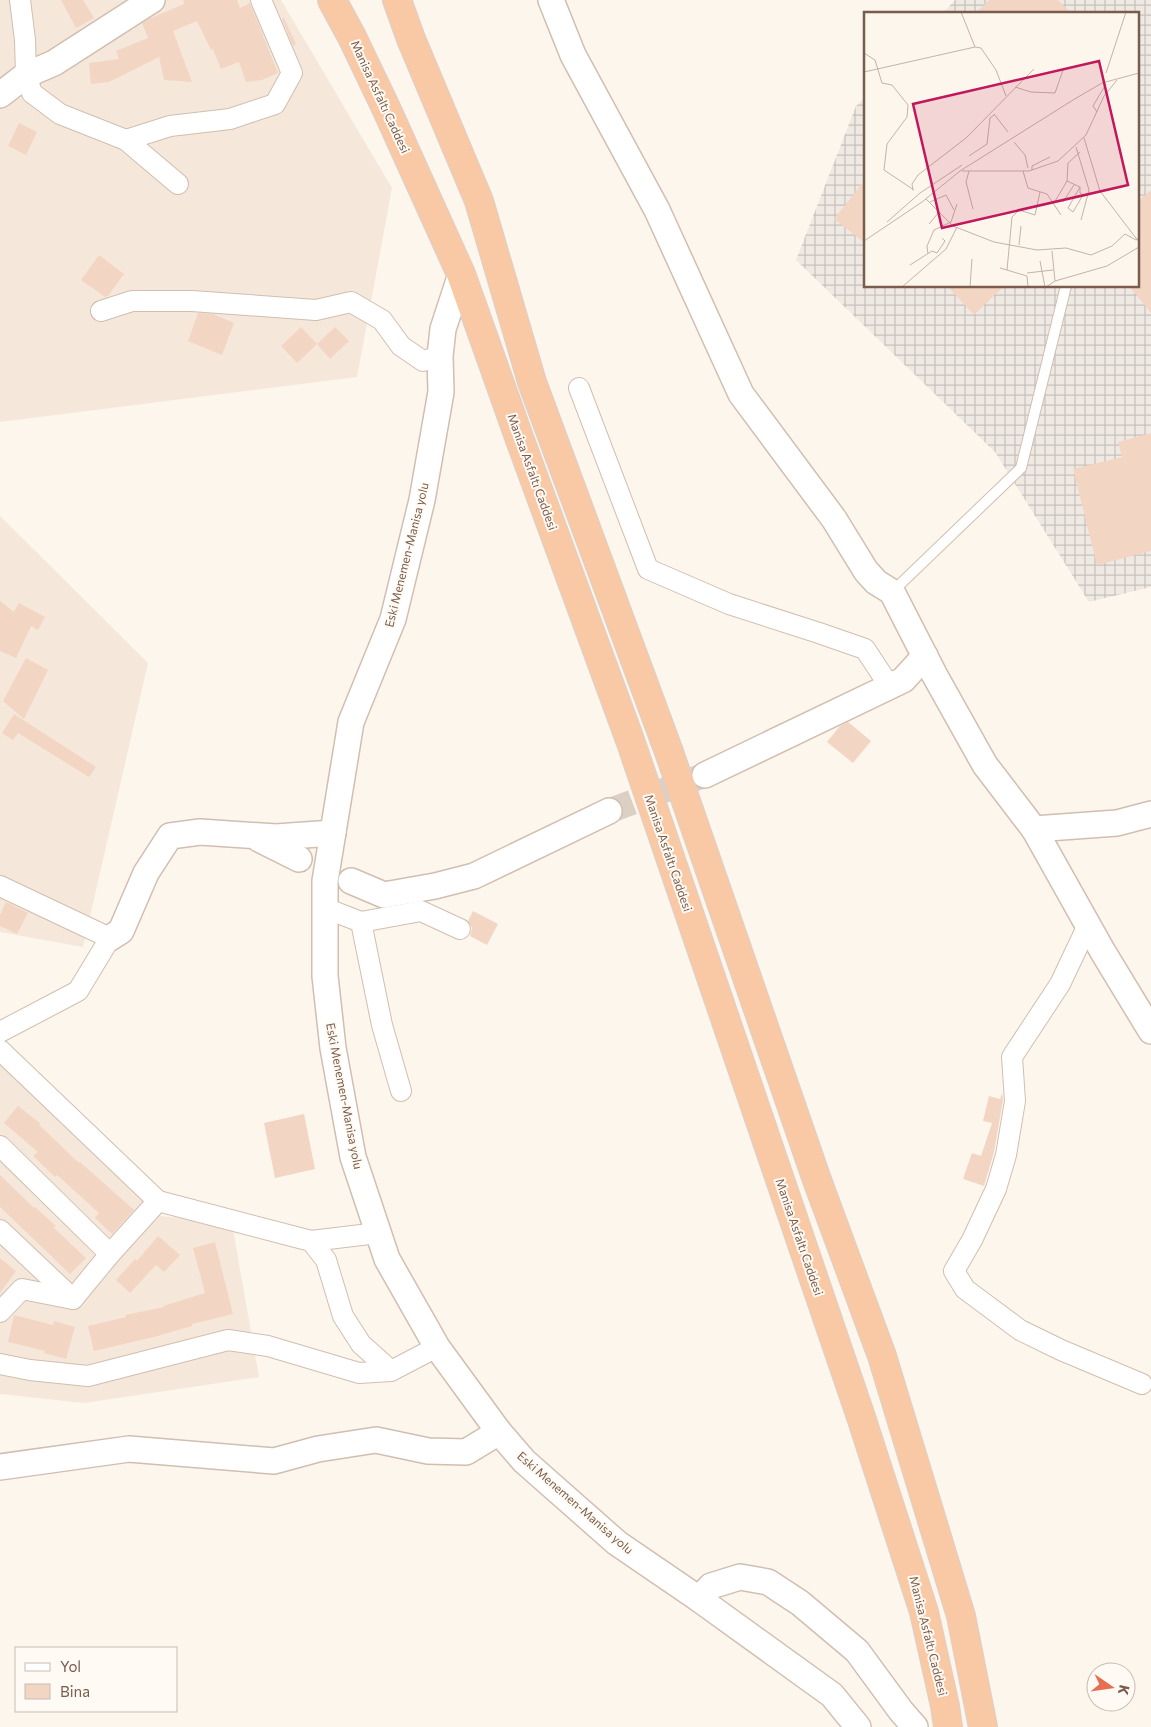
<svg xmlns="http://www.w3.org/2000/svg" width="1151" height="1727" font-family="Commissioner,sans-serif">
	<defs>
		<pattern id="industrial-grid" width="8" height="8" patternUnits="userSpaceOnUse" patternTransform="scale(1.25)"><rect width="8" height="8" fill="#efe9e4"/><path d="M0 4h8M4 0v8" fill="none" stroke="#c7c0bb"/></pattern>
	</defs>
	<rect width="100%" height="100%" fill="#fdf6ec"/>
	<g fill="#f5e8da">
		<polygon points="0,0 281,0 392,188 357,377 0,422"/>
		<polygon points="0,516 148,663 83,947 0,932"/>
		<polygon points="1,1061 161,1216 232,1224 259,1377 84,1403 0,1394 0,1062"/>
	</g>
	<polygon fill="url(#industrial-grid)" points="955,0 1151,0 1151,587 1089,602 995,452 796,260 856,106 865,97 865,286 1137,286 1137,14 942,14"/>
	<g fill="#f3d5c3">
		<polygon points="61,0 83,0 94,18 76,28"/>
		<polygon points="183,0 237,0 240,8 250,3 278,73 262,80 246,82 239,62 221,69 213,49 211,50 197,21 173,31 192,82 164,80 159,57 109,82 91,84 89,63 119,59 116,51 148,38 142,23 151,18 184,4"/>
		<polygon points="989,0 1058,0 1072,14 975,14"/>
		<polygon points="284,18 296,44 293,46 282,19"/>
		<polygon points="19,123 37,132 26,155 8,146"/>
		<polygon points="865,180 865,243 834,219"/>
		<polygon points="1151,190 1151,313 1129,286 1137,286 1137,202"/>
		<polygon points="99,255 124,274 108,296 105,297 81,280"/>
		<polygon points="947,286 1004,286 974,315"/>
		<polygon points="198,313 213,314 234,323 222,355 188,341"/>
		<polygon points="301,327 317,344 297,363 281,346"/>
		<polygon points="335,327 349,341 330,359 317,344"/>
		<polygon points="1151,433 1151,551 1097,565 1073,469 1122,457 1118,442"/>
		<polygon points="0,601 14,612 19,603 45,617 38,630 31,626 16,658 0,651"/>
		<polygon points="26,658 48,670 24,719 3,701"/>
		<polygon points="14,714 96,767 89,777 18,733 13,740 2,733"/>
		<polygon points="848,722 871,741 853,763 827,742 840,726"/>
		<polygon points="6,902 28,913 17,934 0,926 0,915"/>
		<polygon points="473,911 498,924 487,945 470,936 472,928 468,921"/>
		<polygon points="1002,1093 1003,1100 994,1152 984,1186 963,1179 972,1153 981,1156 992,1123 983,1121 989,1096 1000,1099"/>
		<polygon points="18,1106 41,1124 39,1125 79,1163 80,1162 134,1210 112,1234 95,1218 99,1213 57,1175 55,1177 33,1156 38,1152 4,1123"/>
		<polygon points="304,1114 315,1169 275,1178 264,1123"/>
		<polygon points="0,1175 34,1208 35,1207 56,1226 54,1228 86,1258 70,1274 0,1207"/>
		<polygon points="158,1236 180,1255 164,1272 156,1265 130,1293 116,1280 135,1259 137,1261"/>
		<polygon points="215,1242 233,1314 192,1324 192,1326 154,1337 94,1351 88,1326 126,1317 125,1315 164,1307 163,1306 205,1293 193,1248"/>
		<polygon points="0,1258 16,1271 0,1293"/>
		<polygon points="14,1315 53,1325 54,1321 75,1327 66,1359 44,1353 45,1351 8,1342"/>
	</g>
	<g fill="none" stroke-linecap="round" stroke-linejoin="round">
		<polyline stroke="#dcd0c4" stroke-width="25" stroke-dasharray="25 12" stroke-linecap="butt" points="609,811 705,775"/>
		<defs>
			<polyline id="service" points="892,592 1021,468 1066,286"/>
			<g id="minor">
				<polyline points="20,0 25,40 26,75 32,93 60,114 126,140 178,184"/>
				<polyline points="126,140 170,126 230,119 275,104 292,73 261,0"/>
				<polyline points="101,311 132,301 192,301 316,310 351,302 382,320 401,346 423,361 440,356"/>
				<polyline points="579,388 648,569 729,604 819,633 865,649 890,687"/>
				<polyline points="0,886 110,938 78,991 0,1032"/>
				<polyline points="325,908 361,922 382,1025 401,1091"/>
				<polyline points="361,922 421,911 460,929"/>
				<polyline points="1088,925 1060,984 1012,1057 1015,1101 1006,1155 996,1189 972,1240 954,1271 965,1289 1020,1330 1061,1350 1142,1384"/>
				<polyline points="0,1050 158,1201 311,1241 326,1260 343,1316 361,1344 391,1371"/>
				<polyline points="0,1146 110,1254"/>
				<polyline points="0,1230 73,1299"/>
				<polyline points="311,1241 378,1233"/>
				<polyline points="0,1312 22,1289 73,1299 110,1254 158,1201"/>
				<polyline points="0,1364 30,1370 88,1376 228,1340 268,1346 359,1373 391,1371 437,1347"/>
			</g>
			<g id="tertiary">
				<polyline points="551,0 573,55 657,210 741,394 834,519 866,571 876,582 892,592 934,674 985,765 1034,829 1103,952 1151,1031"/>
				<polyline points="0,95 26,75 54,63 152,0"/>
				<polyline points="461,274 443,329 440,356 441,392 422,500 393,619 351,722 325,881 325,976 333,1048 353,1157 387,1259 437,1347 499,1432 524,1461 617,1543 699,1599 832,1695 858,1727"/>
				<polyline points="705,775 903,680 925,656"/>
				<polyline points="1034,829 1117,823 1151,814"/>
				<polyline points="259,839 299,859"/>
				<polyline points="351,881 384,895 435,886 474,876 609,811"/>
				<polyline points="110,938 121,931 146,873 170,836 200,832 276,837 333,833"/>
				<polyline points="0,1467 129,1449 274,1461 318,1449 376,1440 428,1451 466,1452 499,1432"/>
				<polyline points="699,1599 711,1586 740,1577 768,1582 800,1603 857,1651 901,1711 915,1727"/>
			</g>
			<g id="trunk">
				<polyline points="332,0 352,37 386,108 461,274 520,440 630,740 861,1417 924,1612 945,1706 948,1727"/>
				<polyline points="397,0 411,39 479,201 532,382 669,752 817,1180 882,1356 961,1616 983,1727"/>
			</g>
		</defs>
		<use href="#service" stroke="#d1beb0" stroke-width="12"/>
		<use href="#minor" stroke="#d1beb0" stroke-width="22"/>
		<use href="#tertiary" stroke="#d1beb0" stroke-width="28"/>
		<use href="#trunk" stroke="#dad1cd" stroke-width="30"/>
		<use href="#service" stroke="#fff" stroke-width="10"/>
		<use href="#minor" stroke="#fff" stroke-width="20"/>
		<use href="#tertiary" stroke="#fff" stroke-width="25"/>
		<use href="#trunk" stroke="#f9c8a4" stroke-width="28"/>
	</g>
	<g text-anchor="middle" stroke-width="4" stroke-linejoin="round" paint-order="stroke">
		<g font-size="12" fill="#7a5c4d" stroke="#fffaf3">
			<text transform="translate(380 97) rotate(65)" y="4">Manisa Asfaltı Caddesi</text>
			<text transform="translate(532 472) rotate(70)" y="4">Manisa Asfaltı Caddesi</text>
			<text transform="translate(407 555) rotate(-76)" y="4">Eski Menemen-Manisa yolu</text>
			<text transform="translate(668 853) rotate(71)" y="4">Manisa Asfaltı Caddesi</text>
			<text transform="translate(344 1096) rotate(79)" y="4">Eski Menemen-Manisa yolu</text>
			<text transform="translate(799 1237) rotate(71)" y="4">Manisa Asfaltı Caddesi</text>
			<text transform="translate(575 1503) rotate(41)" y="4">Eski Menemen-Manisa yolu</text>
			<text transform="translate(928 1636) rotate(76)" y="4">Manisa Asfaltı Caddesi</text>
		</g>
	</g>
	<g transform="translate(864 12)">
		<rect width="275" height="275" fill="#fdf6ec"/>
		<path fill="none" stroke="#c5b3a7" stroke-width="1" d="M97,0L111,35L117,36L132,58L142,84M0,41L11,48L18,71L28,73L44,93L43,105L23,132L20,158L50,178M0,60L111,35M242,61L262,0M151,75L167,80L191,81L199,58M233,100L229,94L242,72M130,102L144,120M220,126L236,179L275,230M150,130L161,143L164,156M212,135L225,178L217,208M105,144L123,132L126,106L130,103M168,158V154L186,145M98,159H165L194,149L222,123L240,84L253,68M105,159L102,170L109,197M159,159L164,176L183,182L197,203M203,169L216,175V181L221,184M216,175L204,196L209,200L219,183M49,178L48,172L54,163L102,126L170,57M62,187L89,214L130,230L173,238L202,236L227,243L248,234L261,222L272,228L275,226M66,190L82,183L90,198M199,190L210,173M190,191L203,169L204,151L216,140M23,210L56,181L98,153M65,212L75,200M0,229L58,190L96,159L209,88L238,71L275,61M155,233L157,214M64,242L63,234L70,218L87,210L93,192M176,249L181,275M46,253L68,239L73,241L81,229L78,226M136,256L163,264L164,275M143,258L148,205L155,198L171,203L176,180M163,261L189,258M191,269L243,254L275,235M38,275L82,237L93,215M106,275L108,247M182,275L191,269L188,239"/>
		<path fill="#c2185b" fill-opacity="0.15" stroke="#c2185b" stroke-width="2.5" d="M235,49L264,173L78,216L49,92Z"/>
		<rect width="275" height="275" fill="none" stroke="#7a5c4d" stroke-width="2.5"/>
	</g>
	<rect x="15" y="1647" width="162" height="65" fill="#fffaf3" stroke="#cabbb1"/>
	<rect x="25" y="1663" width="25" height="8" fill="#ffffff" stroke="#cabbb1"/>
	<text x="60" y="1672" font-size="15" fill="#7a5c4d">Yol</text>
	<rect x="25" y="1684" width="25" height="15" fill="#f3d5c3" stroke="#cabbb1"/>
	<text x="60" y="1697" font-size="15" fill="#7a5c4d">Bina</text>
	<g transform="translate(1111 1687) rotate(103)"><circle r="24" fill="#fffaf3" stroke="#cabbb1"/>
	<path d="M0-4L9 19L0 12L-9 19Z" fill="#e76f51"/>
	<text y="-8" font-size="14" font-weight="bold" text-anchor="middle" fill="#7a5c4d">K</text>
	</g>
</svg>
